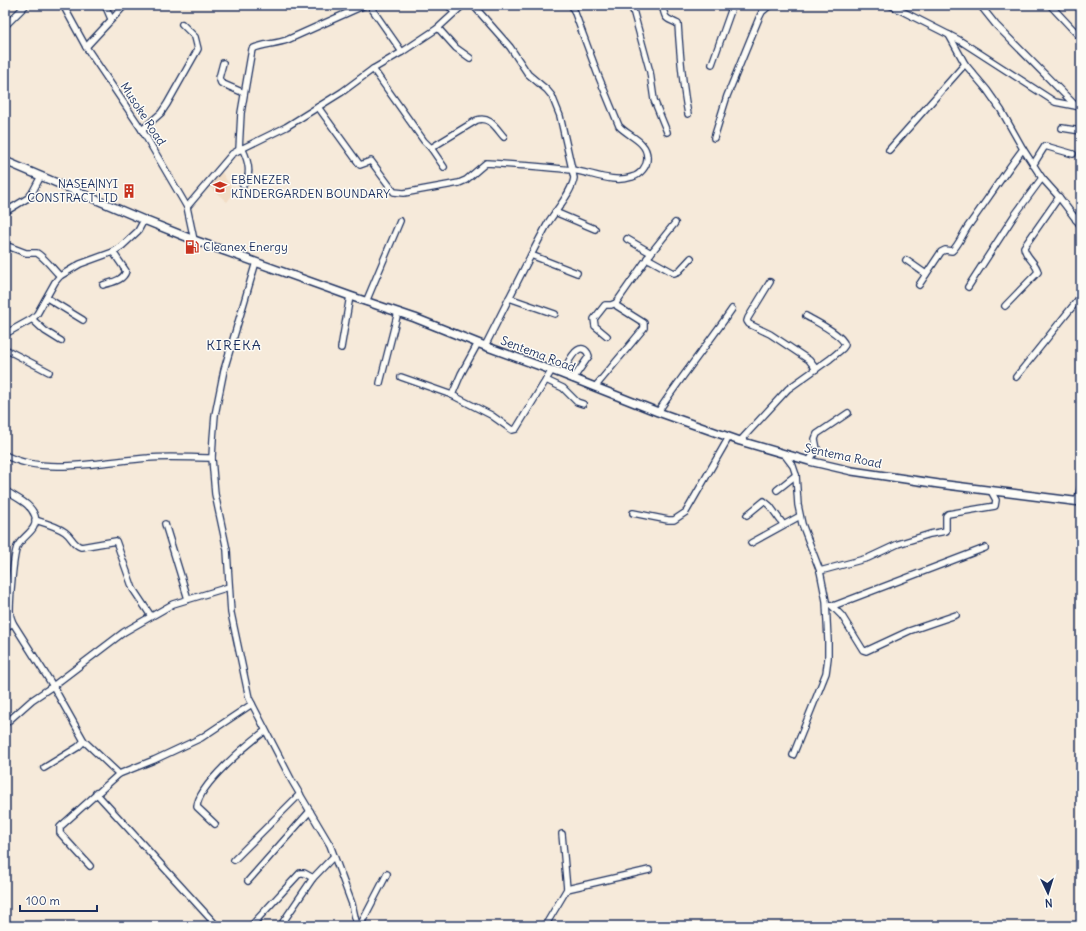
<svg xmlns="http://www.w3.org/2000/svg" width="1086" height="931" font-family="Delius,sans-serif">
	<rect width="100%" height="100%" fill="#f6eada"/>
	<filter id="ink" filterUnits="userSpaceOnUse"><feTurbulence type="fractalNoise" baseFrequency=".025" numOctaves="2"/><feDisplacementMap in="SourceGraphic" scale="8" xChannelSelector="R" yChannelSelector="G"/><feConvolveMatrix kernelMatrix="1 2 1 2 8 2 1 2 1" color-interpolation-filters="sRGB"/></filter>
	<g filter="url(#ink)">
		<polygon fill="#f1ddc5" points="221,171 231,187 231,189 233,194 227,202 208,186"/>
		<g fill="none" stroke-linecap="round" stroke-linejoin="round">
			<defs>
				<g id="minor">
					<polyline points="63,5 86,47 142,130 187,207 194,240"/>
					<polyline points="105,5 111,19"/>
					<polyline points="371,5 372,9 402,52"/>
					<polyline points="448,5 454,12"/>
					<path d="M473,5L510,47L528,74L547,90L552,96L560,116L574,178C572,192 556,210 548,223C526,263 506,305 485,346"/>
					<polyline points="637,5 634,7 633,10 650,72 654,100 667,132"/>
					<path d="M662,5C666,21 665,17 678,24C680,55 682,84 688,114"/>
					<polyline points="890,5 959,40 1055,102 1081,107"/>
					<polyline points="980,5 996,25 1076,106"/>
					<polyline points="1050,5 1081,38"/>
					<polyline points="5,26 26,5"/>
					<polyline points="438,28 456,48 470,58"/>
					<polyline points="949,35 965,64 987,90 1001,110 1023,149 1042,178 1059,197 1081,226"/>
					<polyline points="86,47 125,5"/>
					<polyline points="223,63 219,78 221,83 244,93"/>
					<polyline points="712,64 733,5"/>
					<path d="M373,69L424,141L431,148L477,120C490,116 496,128 504,137"/>
					<path d="M318,107L360,165L371,161L394,192L404,193L459,183L466,180L486,163C514,165 543,166 571,170C590,172 613,184 632,177C640,175 648,166 647,157C647,141 628,136 619,126L598,75L572,5"/>
					<polyline points="1062,128 1081,131"/>
					<polyline points="142,130 161,113 167,104 198,49 195,37 182,24"/>
					<polyline points="714,138 727,96 759,18 762,12 770,5"/>
					<path d="M242,148C248,160 253,175 243,185"/>
					<polyline points="431,148 444,167"/>
					<path d="M239,150L241,113L252,49C261,44 276,44 287,40L365,5"/>
					<polyline points="889,150 965,64"/>
					<polyline points="1033,165 1045,146 1073,154"/>
					<polyline points="187,207 232,154 239,150 286,127 342,92 373,69 402,52 438,28 463,5"/>
					<polyline points="5,212 28,198 32,193 41,176"/>
					<polyline points="555,212 595,229"/>
					<polyline points="1076,220 1081,213"/>
					<polyline points="627,239 651,253"/>
					<path d="M5,245L26,253H37C46,259 52,268 60,276"/>
					<polyline points="531,255 577,273"/>
					<polyline points="647,258 674,273 679,271 691,258"/>
					<polyline points="906,260 926,274"/>
					<polyline points="256,262 224,370 215,415 213,439 212,458 215,494 227,550 231,613 249,698 292,781 330,845 352,904 357,926"/>
					<polyline points="770,282 748,318 747,321 749,324 770,334 809,360 816,369"/>
					<path d="M103,285C112,282 123,281 126,271L113,252"/>
					<path d="M919,285L941,252L945,250L952,251C959,245 963,233 969,225C987,200 1004,174 1023,149"/>
					<polyline points="968,287 1014,216 1042,178"/>
					<polyline points="47,298 83,320"/>
					<polyline points="509,298 555,314"/>
					<polyline points="366,302 400,221"/>
					<path d="M1005,306L1038,272C1036,262 1025,257 1024,247L1059,197"/>
					<polyline points="32,319 45,331 61,341"/>
					<polyline points="5,334 32,319 37,314 55,282 60,276 80,264 113,252 122,246 138,231 144,220"/>
					<polyline points="607,336 595,326 594,319 605,305 611,305 616,303"/>
					<polyline points="478,343 461,374 452,395 491,415 512,430 516,429 552,370"/>
					<polyline points="341,348 350,296"/>
					<polyline points="5,349 49,372"/>
					<path d="M562,374C566,367 574,347 583,349C587,350 588,353 589,356L573,379"/>
					<polyline points="401,377 452,395"/>
					<polyline points="1016,377 1081,296"/>
					<polyline points="546,380 563,388 577,402 583,404"/>
					<polyline points="380,383 398,312"/>
					<polyline points="595,387 644,328 644,323 617,306 616,303 651,253 675,223"/>
					<path d="M658,412C681,377 708,344 732,309"/>
					<path d="M740,441L788,389L830,359L842,349L845,345C842,334 816,322 806,316"/>
					<polyline points="784,454 793,466 796,475 798,505 802,524 820,571 826,601 828,641 828,658 826,673 793,755"/>
					<path d="M5,455C43,476 106,461 148,458C169,456 191,458 212,458"/>
					<polyline points="809,461 817,449 815,439 817,434 848,413"/>
					<path d="M5,490C15,498 30,502 35,516C39,530 22,536 17,547C13,558 10,598 10,611C10,616 11,619 13,623L53,686L84,741L119,774"/>
					<polyline points="777,490 796,475"/>
					<polyline points="1077,501 1081,486"/>
					<polyline points="633,513 668,520 674,520 686,512 729,437"/>
					<polyline points="747,515 764,501 770,506 783,524"/>
					<path d="M35,520C45,523 56,526 65,532C72,537 73,545 81,547L116,541L133,589L151,616"/>
					<polyline points="165,524 188,599"/>
					<polyline points="751,543 800,516"/>
					<polyline points="820,571 868,558 898,544 930,534 946,531 946,516 948,514 995,506 996,500 991,491"/>
					<polyline points="831,605 842,616 863,650 866,651 909,631 956,615"/>
					<polyline points="833,606 985,548"/>
					<polyline points="5,628 13,623"/>
					<polyline points="5,724 32,700 53,686 124,632 173,604 229,587"/>
					<polyline points="44,768 78,747 84,741"/>
					<polyline points="96,793 217,926"/>
					<path d="M215,824L197,807C198,785 248,744 265,731"/>
					<polyline points="234,860 300,794"/>
					<polyline points="90,866 60,833 60,827 119,774 154,760 201,738 252,704"/>
					<polyline points="248,881 310,811"/>
					<polyline points="567,889 649,870"/>
					<polyline points="283,922 313,878 334,856"/>
					<polyline points="251,926 300,873 304,873 313,878"/>
					<polyline points="359,926 362,922 387,874"/>
					<polyline points="545,926 567,889 562,834"/>
				</g>
				<polyline id="major" points="5,161 144,220 194,240 350,296 415,318 485,346 562,374 658,412 740,441 809,461 852,471 939,484 1081,502"/>
			</defs>
			<use href="#minor" stroke="#1b2f5e" stroke-width="8"/>
			<use href="#major" stroke="#1b2f5e" stroke-width="10"/>
			<use href="#minor" stroke="#fdfcf7" stroke-width="5.5"/>
			<use href="#major" stroke="#fdfcf7" stroke-width="7"/>
		</g>
	</g>
	<defs>
		<symbol id="school-bare" viewBox="-9 -9 18 18"><path d="M0-5L7-2L0 1L-7-2ZM-4 1L0 2.5L4 1V4Q0 6-4 4Z" fill="#c8321e" stroke="#fdfcf7" stroke-width="2.5" paint-order="stroke"/></symbol>
		<symbol id="building-bare" viewBox="-9 -9 18 18"><path d="M-4-6H4V6H1V3H-1V6H-4ZM-2.5-4.3h1.7v1.8h-1.7ZM.8-4.3h1.7v1.8H.8ZM-2.5-1h1.7V.8h-1.7ZM.8-1h1.7V.8H.8Z" fill="#c8321e" stroke="#fdfcf7" stroke-width="2.5" paint-order="stroke"/></symbol>
		<symbol id="fuel-bare" viewBox="-9 -9 18 18"><path d="M-5.5-6h7V0h2V4h1.3V-2.5L3-4.5l.8-.8L6-3V5H2.5V1h-1V6h-7ZM-4.2-4.7v3.2H.2V-4.7Z" fill="#c8321e" stroke="#fdfcf7" stroke-width="2.5" paint-order="stroke"/></symbol>
	</defs>
	<g fill-rule="evenodd">
		<use href="#school-bare" x="210" y="177" width="20" height="20"/>
		<use href="#building-bare" x="119" y="181" width="20" height="20"/>
		<use href="#fuel-bare" x="182" y="237" width="20" height="20"/>
	</g>
	<g text-anchor="middle" stroke-width="3" stroke-linejoin="round" paint-order="stroke">
		<g font-size="12" fill="#1b2f5e" stroke="#fdfcf7">
			<text transform="translate(143 114) rotate(57)" y="4">Musoke Road</text>
			<text transform="translate(538 354) rotate(21)" y="4">Sentema Road</text>
			<text transform="translate(843 456) rotate(12)" y="4">Sentema Road</text>
		</g>
		<g font-size="12" fill="#1b2f5e" stroke="#fdfcf7" text-anchor="start">
			<text x="231" y="184">EBENEZER<tspan x="231" dy="14">KINDERGARDEN BOUNDARY</tspan></text>
			<text x="118" y="188" text-anchor="end">NASEA|NYI<tspan x="118" dy="14">CONSTRACT LTD</tspan></text>
			<text x="203" y="251">Cleanex Energy</text>
		</g>
		<g font-size="14" letter-spacing="1" fill="#1b2f5e" stroke="#fdfcf7">
			<text x="234" y="350">KIREKA</text>
		</g>
	</g>
	<rect width="1086" height="931" fill="none" stroke="#fdfcf7" stroke-width="20"/>
	<rect x="10" y="10" width="1066" height="911" fill="none" stroke="#1b2f5e" stroke-width="1.5" filter="url(#ink)"/>
	<g transform="translate(1048 893) rotate(176)" stroke="#fdfcf7" stroke-width="3" paint-order="stroke">
	<path d="M0-3L7 15L0 10L-7 15Z" fill="#1b2f5e"/>
	<text y="-6" font-size="11" font-weight="bold" text-anchor="middle" fill="#1b2f5e">N</text>
	</g>
	<path d="M20 905v6h77v-6" fill="none" stroke="#1b2f5e" stroke-width="2"/>
	<text x="26" y="905" font-size="12" fill="#1b2f5e" stroke="#fdfcf7" stroke-width="3" paint-order="stroke">100 m</text>
</svg>
